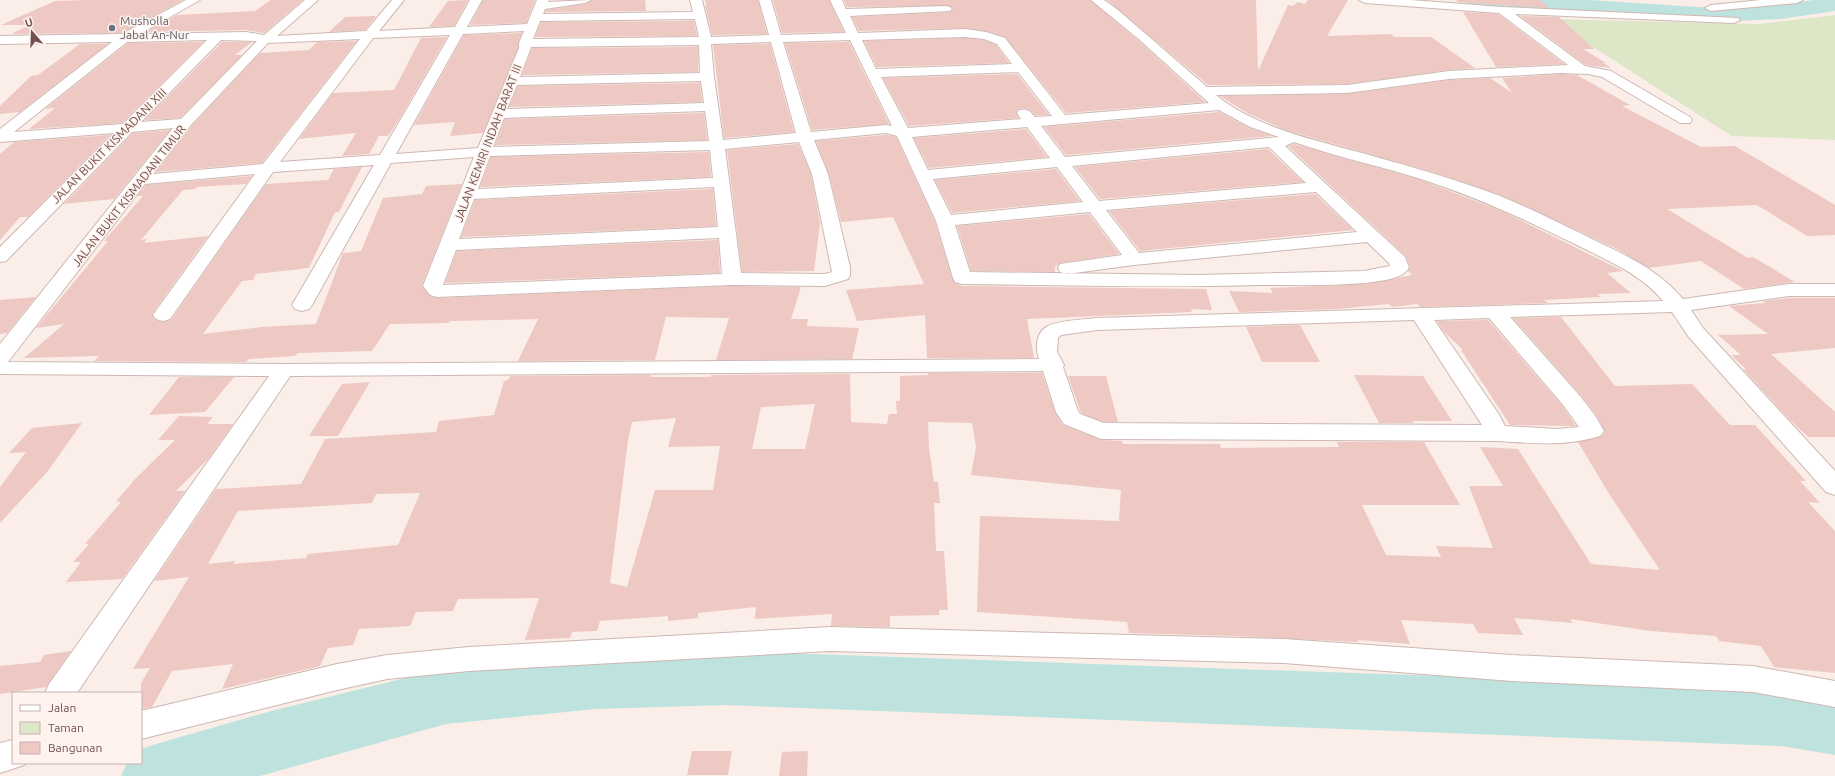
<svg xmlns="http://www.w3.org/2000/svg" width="1835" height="776" font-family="Ubuntu,sans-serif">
	<rect width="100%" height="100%" fill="#fbeee8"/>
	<polygon fill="#dde7c8" points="1835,15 1835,140 1732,136 1549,19 1759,24"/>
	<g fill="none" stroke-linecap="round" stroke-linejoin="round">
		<g fill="#bee3de" fill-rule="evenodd">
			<polygon points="1464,0 1590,0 1713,8 1781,5 1813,0 1835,0 1835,11 1781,19 1713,22 1476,7 1468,5"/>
			<polygon points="726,651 1781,688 1835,695 1835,755 1781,746 726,705 596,709 446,724 260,776 121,776 127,763 141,763 141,749 156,744 271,711 446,668 596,655"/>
		</g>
	</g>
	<g fill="#eec8c2" fill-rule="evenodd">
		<polygon points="89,0 183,0 122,33 11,34 30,25 1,25 55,1"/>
		<polygon points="271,0 303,0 264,33 246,30 146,32 177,15 255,11"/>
		<polygon points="468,0 454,26 429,27 448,1"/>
		<polygon points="483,0 535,0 526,23 470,25"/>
		<polygon points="592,0 645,0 646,11 545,12 546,10 585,4"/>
		<polygon points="705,0 758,0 767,34 712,35 705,5 707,5"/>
		<polygon points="773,0 829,0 844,32 782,33"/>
		<polygon points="844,0 1090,0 1140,42 1205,102 1066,113 1005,37 986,31 965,28 859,31 852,17 950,12 954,9 950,6 847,7"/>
		<polygon points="1107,0 1256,0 1258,71 1288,5 1293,6 1298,2 1305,4 1308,0 1348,0 1327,36 1391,34 1394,37 1431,37 1475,68 1449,70 1347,84 1208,85"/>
		<polygon points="1456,0 1540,0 1549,8 1458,2"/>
		<polygon points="1463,12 1498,14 1564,64 1496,67"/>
		<polygon points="376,16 365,30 329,32 345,17"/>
		<polygon points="1520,16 1559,17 1594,49 1583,49 1606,63 1603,63 1612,68 1586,65"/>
		<polygon points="694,21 697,36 535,37 541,22"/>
		<polygon points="522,33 518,42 518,48 483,133 450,136 455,122 414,125 464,35"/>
		<polygon points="447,37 395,126 388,136 379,136 369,154 342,156 356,133 299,139 333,93 394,90 421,38"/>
		<polygon points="965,38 984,40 996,45 1009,63 877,67 864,41"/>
		<polygon points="357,41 262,163 156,172 191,127 260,53 309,50 317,42"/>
		<polygon points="203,42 122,123 29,129 55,108 45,109 128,43"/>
		<polygon points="222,42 252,42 235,55 242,55 180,118 145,120"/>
		<polygon points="849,42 889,124 812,130 785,43"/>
		<polygon points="80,44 108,44 20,112 0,114 0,106 31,76 38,75"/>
		<polygon points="770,44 794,132 724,138 713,45"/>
		<polygon points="698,47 698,72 522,75 532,48"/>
		<polygon points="1017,74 1049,115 1036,115 1029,109 1022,108 1018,109 1016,112 1018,118 909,126 883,78"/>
		<polygon points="1562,74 1577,75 1630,105 1622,106 1701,147 1735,146 1835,205 1835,235 1807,236 1757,205 1667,209 1748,258 1753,257 1795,282 1744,289 1701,261 1649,268 1615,248 1501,195 1432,172 1286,130 1249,114 1220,96 1347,94 1449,80 1490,78 1512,93 1502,78"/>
		<polygon points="700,83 702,102 509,107 518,86"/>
		<polygon points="1219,112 1249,128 1272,136 1066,155 1044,127"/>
		<polygon points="704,113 707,140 495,145 505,119"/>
		<polygon points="1026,129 1047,157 929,168 914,138"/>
		<polygon points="170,130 114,199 64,204 133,133"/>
		<polygon points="110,135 28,217 20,217 0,240 0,154 14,142"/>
		<polygon points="886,135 896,137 935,222 952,278 955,283 962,286 1206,289 1212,310 1191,309 1192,312 1027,319 1034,358 927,358 925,315 857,321 846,290 924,284 893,217 841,222 829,174 816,141"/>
		<polygon points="798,144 811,174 820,223 814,271 742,272 727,150"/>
		<polygon points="1294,144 1424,181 1504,212 1623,271 1607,273 1631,293 1597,294 1601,297 1544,300 1548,303 1420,307 1417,304 1392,307 1389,304 1336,309 1239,312 1229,291 1273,293 1270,288 1365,284 1412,275 1408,271 1410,267 1406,256 1288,146"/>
		<polygon points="1268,149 1303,182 1100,199 1075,167"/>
		<polygon points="709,152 711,177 480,187 491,157"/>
		<polygon points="362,167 339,212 335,212 309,268 256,274 253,280 242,281 203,334 262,327 316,324 343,253 361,251 383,198 422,194 426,186 462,184 422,285 430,296 437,298 732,286 801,287 791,319 808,319 807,326 859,328 852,359 716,360 729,318 666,317 655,360 518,361 538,319 450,321 449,323 390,324 372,351 298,353 295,356 249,359 246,362 94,361 99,356 24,358 64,324 36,328 108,241 104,241 143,196 137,196 146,185 252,176 246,184 197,187 196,189 183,190 141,240 147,239 144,243 208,236 152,314 155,320 163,322 171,320 266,184 328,180 334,169"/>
		<polygon points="1056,169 1080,201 952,213 935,180"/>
		<polygon points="713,189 716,226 461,237 475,200"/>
		<polygon points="1315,194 1353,230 1140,251 1109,211"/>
		<polygon points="1089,214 1119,254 1060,263 1055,267 1055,272 971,271 957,226"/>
		<polygon points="718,240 720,273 445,283 457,251"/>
		<polygon points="36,297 7,333 0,334 0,300"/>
		<polygon points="1789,298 1835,298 1835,348 1771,354 1835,412 1835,437 1808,437 1789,419 1743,369 1746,369 1731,355 1741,355 1718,335 1768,334 1729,306 1765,303 1763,301"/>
		<path d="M1561,317L1615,386L1692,384L1730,425H1755L1806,481H1800L1820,503L1808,502L1835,531V673L1774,667L1761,646L1719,641L1716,636L1651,631L1570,619L1573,623L1514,618L1523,635L1478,633L1473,624L1401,620L1410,644L1358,640V642L1235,636L1129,633L1127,622L977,612L980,516L1119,521L1121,490L971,475L976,447L972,423L928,422L929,448L934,482H938L940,503H934L936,551H944L948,610H939V615L890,616V627L831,626L832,614L755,619L756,607L698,613V618L668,621V616L600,621L597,631L572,632L570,638L525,640L539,598L458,599L453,611L416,612L410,626L359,629L353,645L328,648L320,666L222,689L233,664L172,671L152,707L141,709V683L150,668L133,669L189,577L154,581L216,489L301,484L325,439L436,432L439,421L494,415L504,381L508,380L511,376L651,375V377H711V375L850,374L851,422L887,424L889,414H897L896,401H900V376L928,375V373H1042L1055,412L1063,425L1101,440L1122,441L1123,444H1220L1221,448L1339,447L1337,442H1424L1460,505H1362L1386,555L1441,557L1436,546L1493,548L1469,486H1503L1480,447L1518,449L1591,564L1660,570L1611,497L1578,442L1600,437L1605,432L1597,416L1581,395L1513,318ZM815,404L805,449H752L761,407ZM676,418L668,447L720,446L713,490H655L627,587L610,583L628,440L632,422ZM420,493L398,545L308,554L306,558L233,564L235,561L208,564L238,511L372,503L376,494Z"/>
		<polygon points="1488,320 1563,407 1576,426 1510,425 1461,350 1463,350 1442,330 1437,321"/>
		<polygon points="1300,325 1320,362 1262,362 1246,327"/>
		<polygon points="1354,375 1423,376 1452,421 1412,421 1414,423 1379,423"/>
		<polygon points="1068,376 1106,376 1118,422 1104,422 1081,413"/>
		<polygon points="179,377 234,377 205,412 149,415"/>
		<polygon points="370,382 338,436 309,436 342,384"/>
		<polygon points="179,416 213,417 207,424 233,424 208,459 176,491 185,491 122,579 66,582 81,562 73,562 89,544 85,544 121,502 116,501 133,482 132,482 175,440 158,440"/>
		<polygon points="82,423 47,472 0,523 0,487 26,452 9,453 32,428"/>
		<polygon points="71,651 46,687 0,694 0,666 40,662 44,655"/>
		<polygon points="692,751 732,751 728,775 687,775"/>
		<polygon points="808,751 807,776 779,776 782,752"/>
	</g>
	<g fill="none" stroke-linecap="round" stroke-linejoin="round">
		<defs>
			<g id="street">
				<path d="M186,0H200L140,34L246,32L264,35L305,0H318L277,36L366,31L392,0H404L379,31L455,27L470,0H482L467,27L527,24L537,0H549L548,2L591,0L585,3L545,9L543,14L693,12L690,0H702L711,37L769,35L759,0H771L781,35L846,33L830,0H842L846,9L946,6L950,7L952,9L950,11L850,16L858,33L965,29L986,32L1005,38L1065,115L1209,103L1141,41L1091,0H1104L1118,10L1207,87L1347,85L1449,71L1568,65L1499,13L1365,3L1359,0H1411L1502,7L1738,18L1740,20L1734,23L1515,14L1585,66L1611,71L1690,117L1692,120L1690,123H1680L1602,77L1588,74L1562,73L1449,79L1347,93L1216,95C1254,127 1315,140 1362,153C1408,166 1455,179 1500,196C1530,208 1559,223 1588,237C1623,254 1658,269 1683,299L1789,284H1835V296H1789L1691,310L1703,328L1835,471V495L1826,492L1688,336L1672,312L1510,317L1580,396L1596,417L1604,431L1600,436C1564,447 1534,443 1497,441L1101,439L1064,424L1056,412L1043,371L290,376L77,693H45L49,684L269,376L0,374V344L173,128L132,132L6,261L0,262V247L114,133L0,142V129L112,42L0,44V36L122,34ZM695,19L699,37L533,39L540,21ZM524,31L519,43V48L478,148L396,154L463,34ZM450,35L380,155L280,162L373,38ZM965,37L984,39L997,44L1012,64L876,69L862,40ZM360,39L263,164L153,174L190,126L268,43ZM207,40L123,124L14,132L127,42ZM221,40L257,41L181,119L141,122ZM850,40L892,126L886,125L811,132L783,42ZM771,42L796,133L723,140L714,77L711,44ZM699,45L700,73L520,77L531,47ZM1018,72L1052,116L1035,117C1030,111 1027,108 1019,110L1017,113L1021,119L908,128L881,77ZM701,81L704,103L507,109L517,85ZM1219,110L1250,127L1279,137L1065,157L1041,126ZM705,111L709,141L493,147L504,118ZM1027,127L1050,158L928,170L912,137ZM886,133L897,136L936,221L953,278L955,282L962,284C1061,285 1160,288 1259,285C1293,285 1331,286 1365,283C1378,281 1401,280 1409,268L1405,257L1285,146L1294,142C1336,157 1381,166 1424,180C1479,198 1531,222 1583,248C1611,262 1643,276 1663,301L1097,318C1086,319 1056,321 1048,326C1036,332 1035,347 1039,359L284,364L8,362L145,184L255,174L153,315L156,319L163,321L170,319L273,172L374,165L292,305L295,309L302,311L309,309L312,305L391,163L474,157L423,286L430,295L437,297L732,285L825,286L848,279L850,275V267L828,174L814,140ZM799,142L812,174L832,272L825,274L741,273L725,149ZM1269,147L1306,183L1099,201L1072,166ZM710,150L713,178L478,189L490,156ZM1057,167L1083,202L951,215L933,179ZM714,187L718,227L459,239L474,199ZM1316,192L1357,232L1139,253L1106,210ZM1090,212L1122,255L1060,264L1058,268L1060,272L1067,274L1134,265L1367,242L1389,263L1390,266L1364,271L1198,275L970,272L955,225ZM719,238L722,274L443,285L456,250ZM1489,318L1564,406L1579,427L1557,429L1505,426L1498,413L1434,320ZM1414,320L1482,425L1104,423L1080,414L1078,411L1063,367L1064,365L1057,352L1058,338L1061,335L1097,330Z"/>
				<polygon points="1761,0 1803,0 1797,3 1711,11 1705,8 1711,5"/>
				<polygon points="830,627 1284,639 1512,655 1753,666 1835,681 1835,707 1753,692 1512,681 1284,663 830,651 469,671 387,679 337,690 141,739 141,711 337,664 387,655 469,647"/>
				<polygon points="13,740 13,763 26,763 24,765 0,773 0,743"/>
			</g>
		</defs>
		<use href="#street" stroke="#ceb7b2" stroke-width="2"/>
		<use href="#street" fill="#fff" fill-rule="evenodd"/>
	</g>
	<circle fill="#6b7280" stroke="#fef3ee" stroke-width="1.5" cx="112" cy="28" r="4"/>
	<g text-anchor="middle" stroke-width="3" stroke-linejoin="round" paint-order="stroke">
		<g font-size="12" fill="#5b616d" stroke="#fef3ee" text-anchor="start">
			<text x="120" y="25">Musholla<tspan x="120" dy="14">Jabal An-Nur</tspan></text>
		</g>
		<g font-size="12" fill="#73514e" stroke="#fef3ee">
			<text transform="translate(488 143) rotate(-69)" y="4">JALAN KEMIRI INDAH BARAT III</text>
			<text transform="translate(109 146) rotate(-45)" y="4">JALAN BUKIT KISMADANI XIII</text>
			<text transform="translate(129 196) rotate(-52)" y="4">JALAN BUKIT KISMADANI TIMUR</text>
		</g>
	</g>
	<rect x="12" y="692" width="130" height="72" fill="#fef3ee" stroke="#c6b2ae"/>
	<rect x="20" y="705" width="20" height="6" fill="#ffffff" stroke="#c6b2ae"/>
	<text x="48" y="712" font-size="12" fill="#73514e">Jalan</text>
	<rect x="20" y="722" width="20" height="12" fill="#dde7c8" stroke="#c6b2ae"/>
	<text x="48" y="732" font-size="12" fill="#73514e">Taman</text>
	<rect x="20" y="742" width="20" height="12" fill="#eec8c2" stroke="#c6b2ae"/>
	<text x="48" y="752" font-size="12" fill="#73514e">Bangunan</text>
	<g transform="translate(32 32) rotate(341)" stroke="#fef3ee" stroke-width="3" paint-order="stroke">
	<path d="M0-3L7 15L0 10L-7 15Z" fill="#73514e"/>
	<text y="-6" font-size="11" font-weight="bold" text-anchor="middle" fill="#73514e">U</text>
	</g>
</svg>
